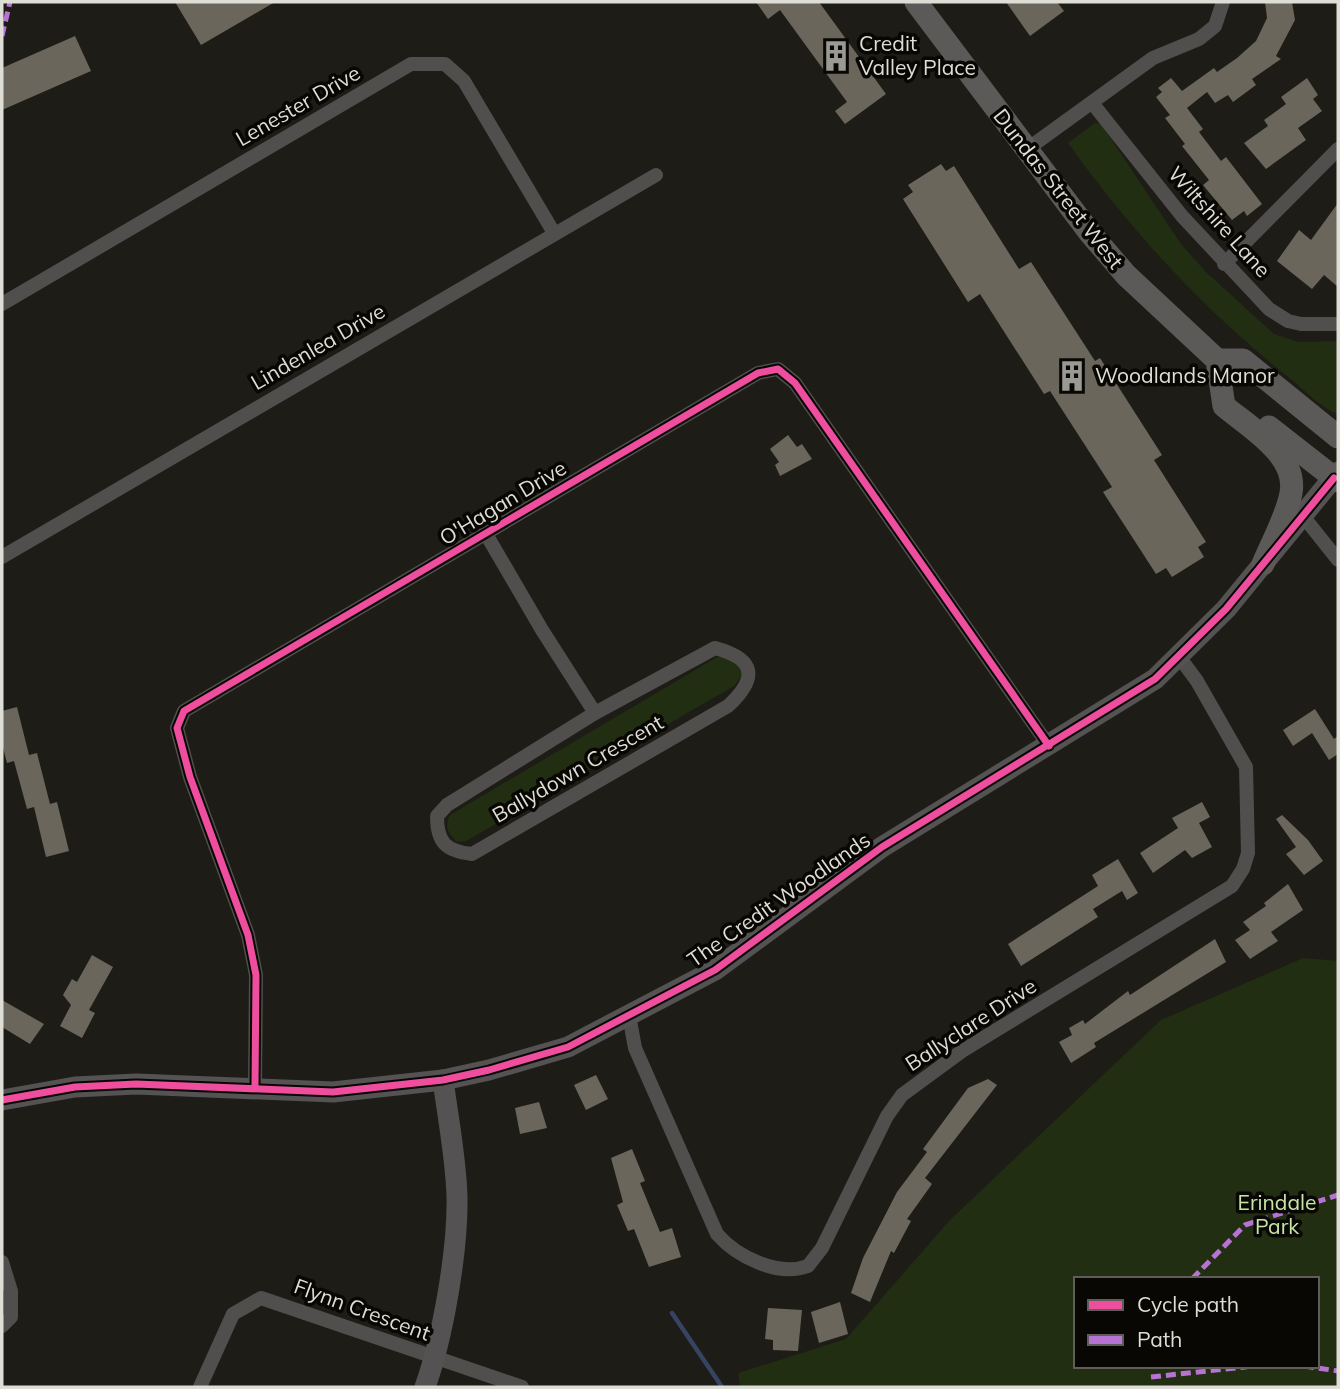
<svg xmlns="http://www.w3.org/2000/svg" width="1340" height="1389" font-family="Mulish,sans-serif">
	<rect width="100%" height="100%" fill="#1d1c16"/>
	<g fill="#222e12" fill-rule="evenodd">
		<path d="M1095,123L1101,124L1181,244L1206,272L1274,334L1299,342L1338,341V414C1320,408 1303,388 1287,376C1203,309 1131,231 1068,143Z"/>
		<path d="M719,656C733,657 738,662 742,675L734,686L466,841L457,842C448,832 444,828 450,815Z"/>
		<path d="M1303,958L1338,961V1387H740L738,1373L846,1339L949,1221L1161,1020ZM1076,1279H1317V1366H1076Z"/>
	</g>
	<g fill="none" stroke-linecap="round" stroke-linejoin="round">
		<polyline stroke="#364461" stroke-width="4.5" points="672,1313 722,1387"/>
	</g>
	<g fill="#6b665c">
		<polygon points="175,2 275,2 201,45"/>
		<polygon points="756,2 819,2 886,94 845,124 835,111 847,102 780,10 768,19"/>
		<polygon points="1006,2 1057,2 1064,11 1030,36"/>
		<polygon points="1265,2 1292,2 1295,20 1276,56 1281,59 1252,79 1256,85 1233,102 1228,95 1215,103 1207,92 1187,108 1203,129 1199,132 1221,161 1226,157 1262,204 1247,216 1244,211 1232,220 1203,185 1209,180 1182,146 1185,144 1165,118 1170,115 1156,97 1162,92 1158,88 1171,78 1182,91 1214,68 1217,72 1237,58 1256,41 1267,18"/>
		<polygon points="75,36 91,71 2,110 2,68"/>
		<polygon points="1307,78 1318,95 1313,99 1322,111 1298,128 1306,140 1266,169 1244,143 1268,126 1264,120 1286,104 1281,97"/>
		<polygon points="941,164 946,171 954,166 1019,269 1031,262 1095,361 1100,358 1162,455 1154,460 1206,542 1198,547 1204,557 1172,577 1166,568 1156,574 1103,492 1112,487 1050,391 1044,394 980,294 968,302 903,199 913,192 908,185"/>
		<polygon points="1338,203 1338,287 1324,275 1312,289 1277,261 1299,230 1311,240"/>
		<polygon points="788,435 797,447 802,444 812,459 780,476 775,465 779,462 770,449"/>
		<polygon points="17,707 29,755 37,753 50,804 57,802 69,851 46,857 34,807 27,809 14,761 7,763 2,744 2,711"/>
		<polygon points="1315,709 1334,739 1338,736 1338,754 1329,760 1312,733 1293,746 1283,730"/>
		<polygon points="1202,802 1210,817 1199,823 1212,847 1192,858 1185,850 1153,873 1140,853 1178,828 1172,818"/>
		<polygon points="1282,815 1308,840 1323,861 1304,875 1286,854 1296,847 1276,819"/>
		<polygon points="1118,859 1138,893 1127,900 1122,891 1093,909 1098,917 1021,966 1008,944 1098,886 1092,875"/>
		<polygon points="1288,884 1303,910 1271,932 1278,941 1250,959 1235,940 1250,930 1243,922 1266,906 1264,903"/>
		<polygon points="1215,939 1226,962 1094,1043 1096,1047 1071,1063 1059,1042 1072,1035 1069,1028 1083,1020 1085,1024 1128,991 1130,995"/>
		<polygon points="92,955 113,967 89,1010 95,1013 82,1038 60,1026 71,1005 63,995 72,979 77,982"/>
		<polygon points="2,1000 44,1024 30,1044 2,1027"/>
		<polygon points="596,1075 608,1099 586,1110 574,1085"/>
		<polygon points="988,1079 997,1085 925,1178 932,1184 907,1219 911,1221 894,1253 891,1251 870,1302 851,1293 863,1258 897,1192 927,1152 923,1149 968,1088"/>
		<polygon points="539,1102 547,1128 520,1134 515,1108"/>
		<polygon points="632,1149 645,1181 640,1183 660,1232 672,1228 681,1257 649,1267 634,1229 628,1231 617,1205 623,1202 611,1158"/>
		<polygon points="840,1302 848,1334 819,1343 811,1312"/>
		<polygon points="768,1308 802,1310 798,1351 773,1350 773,1340 765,1339"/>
	</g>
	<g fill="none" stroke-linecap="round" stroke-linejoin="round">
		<g stroke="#514f4e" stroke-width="14">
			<polyline points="1093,104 1182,216 1269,309 1288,321 1301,324 1338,324"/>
			<polyline points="1026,150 1153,58 1199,39 1215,26 1223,2"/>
			<polyline points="1224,264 1338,149"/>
			<polyline points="2,304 411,64 445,64 464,81 554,233"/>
			<polyline points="1303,516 1338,560"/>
			<polyline points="486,534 542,630 595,713"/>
			<polyline points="2,557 656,175"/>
			<path d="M715,648C756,659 758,678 728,706L472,854C446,851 437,843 437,816L447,805L595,713Z"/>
			<path d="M629,1015L635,1048L717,1234C737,1257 778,1277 808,1266L822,1248L887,1116L902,1095L962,1051L1232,886L1243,869L1248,853L1246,767L1197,681L1180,658"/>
			<polyline points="255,1087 256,975 248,935 190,777 177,728 184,711 758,373 778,369 795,383 1049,746"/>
			<polyline points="2,1262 11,1291 11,1317 2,1326"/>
			<polyline points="200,1387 233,1314 261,1298 522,1387"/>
		</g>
		<g stroke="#545252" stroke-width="21">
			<polyline points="2,1100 75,1087 136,1084 333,1092 443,1080 489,1070 568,1047 715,970 882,847 1155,679 1226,609 1338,472"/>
			<path d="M425,1387C443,1337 458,1250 457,1197C456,1158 448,1118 443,1080"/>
		</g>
		<g stroke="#5c5a59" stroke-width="23">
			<path d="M916,2L1090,233L1126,275L1217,360L1224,406C1249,427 1298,455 1291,493C1287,516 1272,542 1263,564"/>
			<polyline points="1217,360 1243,360 1338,437"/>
			<polyline points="1269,427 1338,481"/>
		</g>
		<g stroke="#b673d3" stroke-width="5" stroke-dasharray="10 5" stroke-linecap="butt">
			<polyline points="2,36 10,2"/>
			<polyline points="1192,1279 1245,1225 1338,1195"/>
			<polyline points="1304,1366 1338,1371"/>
			<polyline points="1151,1377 1254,1366"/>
		</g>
		<defs>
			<g id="cycleway">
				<polyline points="255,1087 256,975 248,935 190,777 177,728 184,711 758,373 778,369 795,383 1049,746"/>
				<polyline points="2,1100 75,1087 136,1084 333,1092 443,1080 489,1070 568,1047 715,970 882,847 1155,679 1226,609 1334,478"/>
			</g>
		</defs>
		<use href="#cycleway" stroke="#080704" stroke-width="11"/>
		<use href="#cycleway" stroke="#ef4d9e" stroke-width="7"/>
	</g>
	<defs>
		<symbol id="building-bare" viewBox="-9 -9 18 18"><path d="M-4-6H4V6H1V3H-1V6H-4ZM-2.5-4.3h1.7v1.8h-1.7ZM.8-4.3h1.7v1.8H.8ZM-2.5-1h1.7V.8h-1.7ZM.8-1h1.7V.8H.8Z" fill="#9a9993" stroke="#080704" stroke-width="2.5" paint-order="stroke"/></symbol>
	</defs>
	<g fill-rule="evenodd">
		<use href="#building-bare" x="814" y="34" width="44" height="44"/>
		<use href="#building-bare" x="1050" y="354" width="44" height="44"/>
	</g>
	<g text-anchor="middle" stroke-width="7" stroke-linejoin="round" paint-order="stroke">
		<g font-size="21" fill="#deddd6" stroke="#080704" text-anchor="start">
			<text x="859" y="51">Credit<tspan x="859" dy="24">Valley Place</tspan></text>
			<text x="1095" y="383">Woodlands Manor</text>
		</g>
		<g font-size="21" fill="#deddd6" stroke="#080704">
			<text transform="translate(298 106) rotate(-30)" y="7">Lenester Drive</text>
			<text transform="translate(1058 189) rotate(52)" y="7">Dundas Street West</text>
			<text transform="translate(1219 222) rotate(48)" y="7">Wiltshire Lane</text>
			<text transform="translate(318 347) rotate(-30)" y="7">Lindenlea Drive</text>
			<text transform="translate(503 503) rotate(-31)" y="7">O'Hagan Drive</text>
			<text transform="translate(578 769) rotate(-30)" y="7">Ballydown Crescent</text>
			<text transform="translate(779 900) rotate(-35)" y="7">The Credit Woodlands</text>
			<text transform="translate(971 1025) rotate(-33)" y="7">Ballyclare Drive</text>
			<text transform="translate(362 1310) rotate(20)" y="7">Flynn Crescent</text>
		</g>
		<g font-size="21" fill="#c7e5a6" stroke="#080704">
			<text x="1277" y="1210">Erindale<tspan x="1277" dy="24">Park</tspan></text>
		</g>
	</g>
	<rect width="1340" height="1389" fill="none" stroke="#deddd6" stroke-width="7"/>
	<rect x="1074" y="1277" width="245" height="91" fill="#080704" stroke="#5e5d58" stroke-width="2"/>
	<rect x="1088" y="1300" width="35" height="10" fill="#ef4d9e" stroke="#5e5d58" stroke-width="2"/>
	<text x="1137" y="1312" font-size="21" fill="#deddd6">Cycle path</text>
	<rect x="1088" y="1335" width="35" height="10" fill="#b673d3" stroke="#5e5d58" stroke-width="2"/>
	<text x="1137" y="1347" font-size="21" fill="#deddd6">Path</text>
</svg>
